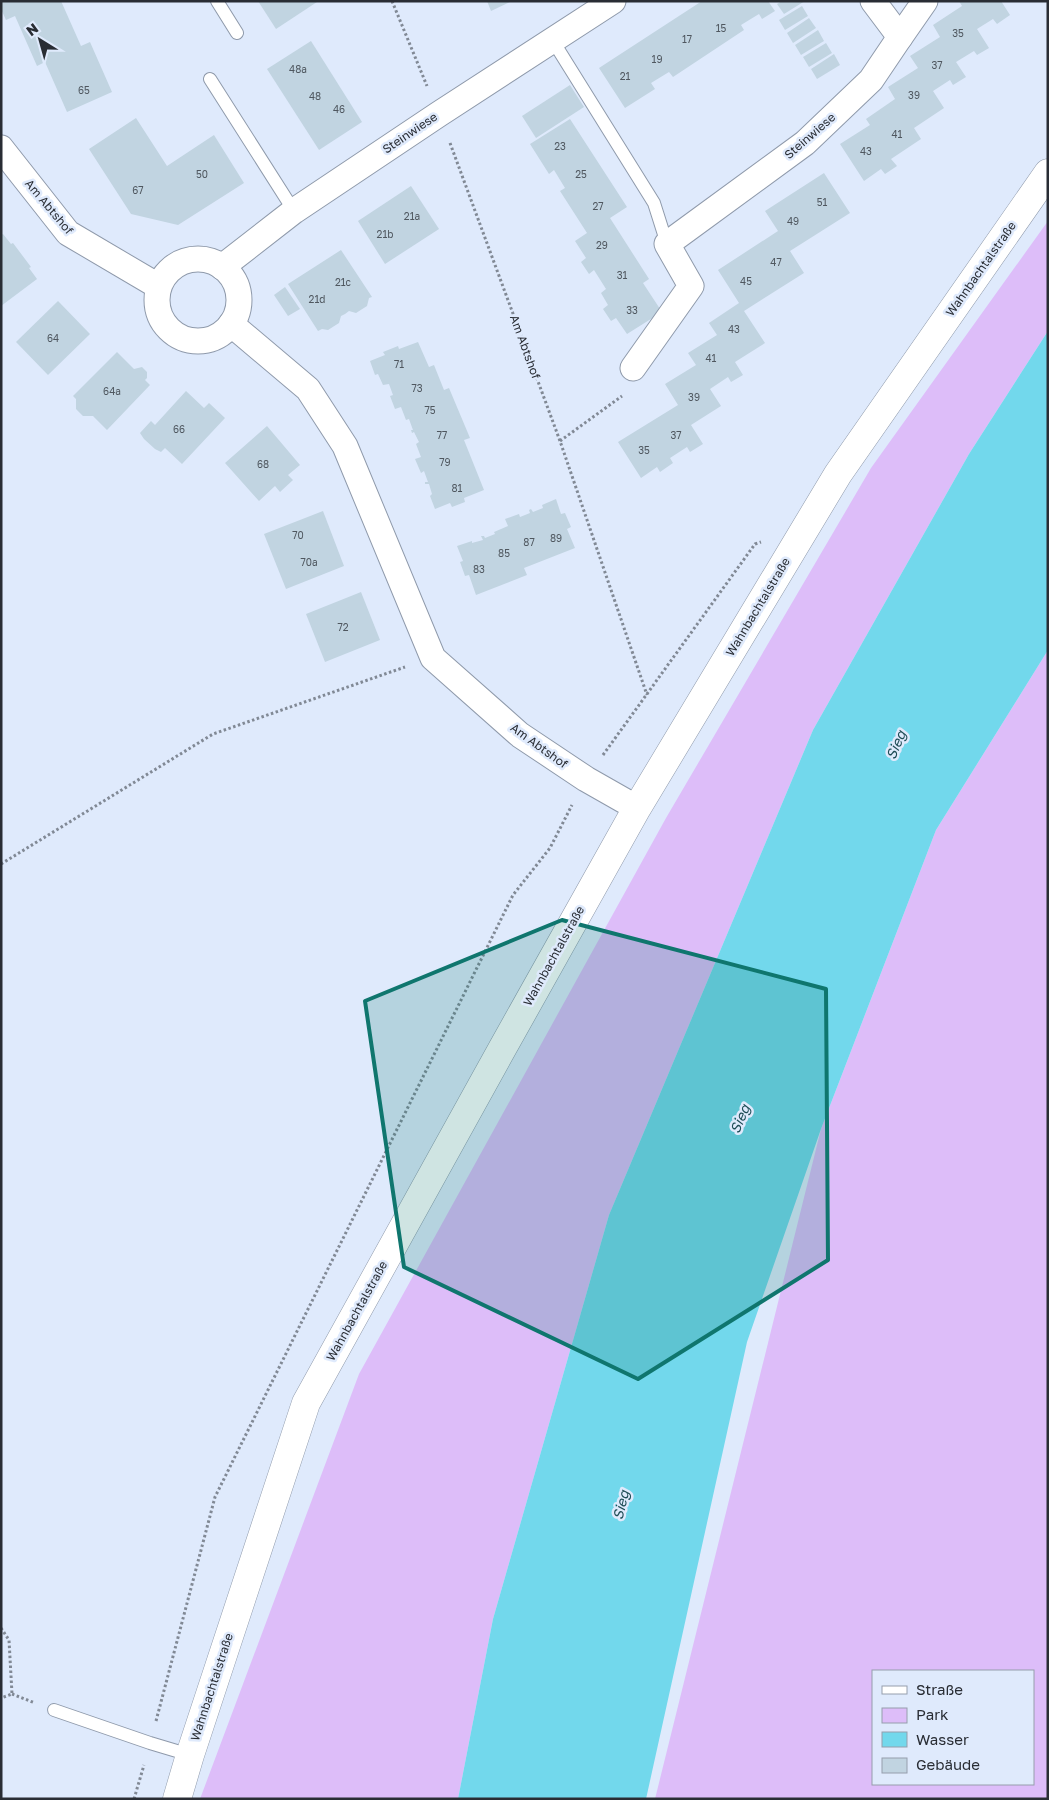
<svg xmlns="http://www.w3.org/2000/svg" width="1049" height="1800" font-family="'Golos Text',sans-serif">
	<rect width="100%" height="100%" fill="#dfeafc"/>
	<g fill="#ddbdf9" fill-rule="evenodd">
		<polygon points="1048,221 1048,331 969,454 813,730 609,1215 493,1619 458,1799 200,1799 359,1374 666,818 871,468"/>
		<path d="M1048,650V1799H655L821,1129L936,830ZM873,1671H1033V1784H873Z"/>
	</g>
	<polygon fill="#72d8ec" points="1048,331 1048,650 936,830 821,1129 747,1342 646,1799 458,1799 493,1619 609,1215 813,730 969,454"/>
	<g fill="#c1d4e1">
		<polygon points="1,1 61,1 81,46 90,42 112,92 67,112 45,62 37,66 15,16 6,20 1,9"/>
		<polygon points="258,1 316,1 317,2 276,29"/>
		<polygon points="487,1 512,1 491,11"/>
		<polygon points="702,1 768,1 775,11 762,19 759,14 741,25 744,30 673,77 669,72 651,83 655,89 625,108 599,68"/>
		<polygon points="782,1 805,1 784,14 777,4"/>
		<polygon points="959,1 1001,1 1010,15 997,24 993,19 977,29 989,48 977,55 974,51 956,62 966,77 953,85 950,80 933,91 944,108 914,128 921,139 891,159 897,166 885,174 881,169 864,181 840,144 870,125 866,119 895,99 888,87 918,68 910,56 940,37 933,25 962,6"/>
		<polygon points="802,6 808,16 785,30 779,20"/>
		<polygon points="809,18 816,28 793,43 787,33"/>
		<polygon points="818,30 824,41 801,55 795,45"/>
		<polygon points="311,41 362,122 319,150 267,69"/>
		<polygon points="826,43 832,53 809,67 803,57"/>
		<polygon points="834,54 840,65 817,79 811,69"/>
		<polygon points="570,85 584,107 536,138 522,116"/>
		<polygon points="136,118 167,166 214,135 244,183 178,225 131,214 89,149"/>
		<polygon points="570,119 627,207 610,218 649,279 643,283 662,312 627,334 616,318 611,321 603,309 608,305 601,293 606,289 594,270 589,274 581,262 586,258 575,241 587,233 560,191 565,188 554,170 549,174 530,144"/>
		<polygon points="824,173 850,213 790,251 804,273 744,311 765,343 735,362 743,375 731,382 728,377 710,389 721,406 691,425 703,444 690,452 687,447 670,458 673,463 660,472 657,467 641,478 618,442 678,405 665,384 696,365 688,353 717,335 709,323 739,303 718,270 778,231 765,211"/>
		<polygon points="411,186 439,229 385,264 358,221"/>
		<polygon points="3,234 11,244 13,243 31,267 29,268 37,279 1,306 1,235"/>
		<polygon points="341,250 372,297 369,298 367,306 356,313 349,311 345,314 341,316 339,323 328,330 322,329 318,331 288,284"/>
		<polygon points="285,287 300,309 288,316 274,295"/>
		<polygon points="58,301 90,334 48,375 16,342"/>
		<polygon points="418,342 429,367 434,365 444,390 449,388 470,438 464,440 484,490 464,498 465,502 452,507 450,503 435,509 430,496 432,494 429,484 425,484 425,482 428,482 424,471 421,473 415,459 421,457 416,444 419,442 414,432 412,433 411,430 413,430 409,419 406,420 401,407 395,409 390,396 393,395 389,384 383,385 378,374 375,375 370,361 385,355 383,352 398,346 399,349"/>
		<polygon points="117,352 134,369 142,367 147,372 147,378 145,380 150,385 107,430 93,416 83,416 76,409 76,399 73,396"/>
		<polygon points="186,391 204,408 209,403 225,418 182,464 165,448 161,452 155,449 144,439 140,433 151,421 155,425"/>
		<polygon points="267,426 300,465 288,475 293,480 280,492 275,486 259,501 225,463"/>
		<polygon points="556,499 561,514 565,513 571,527 567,529 575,548 524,568 527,575 476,595 469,575 465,576 460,562 463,561 457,546 472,541 472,543 483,540 481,536 484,536 485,538 495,534 494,532 508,526 505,519 519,514 520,517 530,513 529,510 531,509 533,512 543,508 542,505"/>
		<polygon points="323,511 344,566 286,589 264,534"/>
		<polygon points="361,592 380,640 325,662 306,614"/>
	</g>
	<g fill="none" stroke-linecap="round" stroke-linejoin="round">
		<defs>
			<g id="lane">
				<polyline points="217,1 237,33"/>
				<polyline points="553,41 654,203 667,244"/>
				<polyline points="210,79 294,211"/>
				<polyline points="54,1710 150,1743 190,1755"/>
			</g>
			<g id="street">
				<polyline points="900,37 925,1"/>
				<polyline points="1,148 68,233 158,286"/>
				<circle cx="198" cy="300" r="41"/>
				<polyline points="222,267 294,211 439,114 613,1"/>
				<polyline points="231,324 308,389 345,446 433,658 520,735 586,779 637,808"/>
				<polyline points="633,368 691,286 667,244 805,143 871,80 900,37 873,1"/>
			</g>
			<polyline id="secondary" points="177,1799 190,1755 306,1403 502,1049 637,808 838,474 1048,173"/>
		</defs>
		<use href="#lane" stroke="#8f9aab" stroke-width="14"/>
		<use href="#street" stroke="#8f9aab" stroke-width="27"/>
		<use href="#secondary" stroke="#8f9aab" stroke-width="29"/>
		<g stroke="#818995" stroke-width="3" stroke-dasharray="2.5 2.5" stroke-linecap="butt">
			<polyline points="392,1 427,86"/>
			<polyline points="450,143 560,441 647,695"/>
			<polyline points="560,441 622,396"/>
			<polyline points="603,755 755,544 761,542"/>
			<polyline points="1,864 213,734 405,667"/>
			<polyline points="1,1628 9,1640 12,1694 1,1698"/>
			<polyline points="12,1694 35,1703"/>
			<polyline points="156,1721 215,1497 513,895 550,848 572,805"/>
			<polyline points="134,1799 144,1765"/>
		</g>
		<use href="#lane" stroke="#fff" stroke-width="12"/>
		<use href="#street" stroke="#fff" stroke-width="25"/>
		<use href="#secondary" stroke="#fff" stroke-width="28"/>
	</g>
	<path fill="#0f766e" fill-opacity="0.2" stroke="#0f766e" stroke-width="4" stroke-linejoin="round" d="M562,920L826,989L828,1260L638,1379L404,1267L365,1001Z"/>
	<g text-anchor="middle" stroke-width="5" stroke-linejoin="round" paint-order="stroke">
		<g font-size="10" fill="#4f575f">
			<text x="721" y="32">15</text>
			<text x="958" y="37">35</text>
			<text x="687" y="43">17</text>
			<text x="657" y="63">19</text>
			<text x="937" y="69">37</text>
			<text x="298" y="73">48a</text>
			<text x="625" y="80">21</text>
			<text x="84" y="94">65</text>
			<text x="914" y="99">39</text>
			<text x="315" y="100">48</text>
			<text x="339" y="113">46</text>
			<text x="897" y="138">41</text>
			<text x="560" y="150">23</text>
			<text x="866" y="155">43</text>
			<text x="202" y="178">50</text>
			<text x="581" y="178">25</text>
			<text x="138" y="194">67</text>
			<text x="822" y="206">51</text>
			<text x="598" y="210">27</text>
			<text x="412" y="220">21a</text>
			<text x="793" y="225">49</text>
			<text x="385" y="238">21b</text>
			<text x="602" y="249">29</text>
			<text x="776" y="266">47</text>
			<text x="622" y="279">31</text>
			<text x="746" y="285">45</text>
			<text x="343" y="286">21c</text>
			<text x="317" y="303">21d</text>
			<text x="632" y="314">33</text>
			<text x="734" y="333">43</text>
			<text x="53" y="342">64</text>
			<text x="711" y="362">41</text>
			<text x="399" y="368">71</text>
			<text x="417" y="392">73</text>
			<text x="112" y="395">64a</text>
			<text x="694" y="401">39</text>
			<text x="430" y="414">75</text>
			<text x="179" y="433">66</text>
			<text x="442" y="439">77</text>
			<text x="676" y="439">37</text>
			<text x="644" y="454">35</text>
			<text x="445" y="466">79</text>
			<text x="263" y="468">68</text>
			<text x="457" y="492">81</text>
			<text x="298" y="539">70</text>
			<text x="556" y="542">89</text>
			<text x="529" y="546">87</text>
			<text x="504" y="557">85</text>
			<text x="309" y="566">70a</text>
			<text x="479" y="573">83</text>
			<text x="343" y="631">72</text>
		</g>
		<g font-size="12" fill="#292d34" stroke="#dfeafc">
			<text transform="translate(410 133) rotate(-34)" y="4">Steinwiese</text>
			<text transform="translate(810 136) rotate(-41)" y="4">Steinwiese</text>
			<text transform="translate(49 207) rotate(50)" y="4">Am Abtshof</text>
			<text transform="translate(981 269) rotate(-55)" y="4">Wahnbachtalstraße</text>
			<text transform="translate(525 347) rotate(70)" y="4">Am Abtshof</text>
			<text transform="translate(758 607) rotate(-59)" y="4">Wahnbachtalstraße</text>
			<text transform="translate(539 746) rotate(36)" y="4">Am Abtshof</text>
			<text transform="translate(554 956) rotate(-61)" y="4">Wahnbachtalstraße</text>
			<text transform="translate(357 1311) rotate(-61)" y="4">Wahnbachtalstraße</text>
			<text transform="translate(212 1687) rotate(-72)" y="4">Wahnbachtalstraße</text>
		</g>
		<g font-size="14" font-style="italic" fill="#1e4c55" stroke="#dfeafc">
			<text transform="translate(896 745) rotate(-67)" y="5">Sieg</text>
			<text transform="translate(740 1119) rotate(-67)" y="5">Sieg</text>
			<text transform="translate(621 1505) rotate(-76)" y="5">Sieg</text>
		</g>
	</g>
	<rect width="1049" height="1800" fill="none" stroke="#292d34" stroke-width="5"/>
	<rect x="872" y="1670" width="162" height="115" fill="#dfeafc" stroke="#969eac"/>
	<rect x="882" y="1686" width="25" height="8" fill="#ffffff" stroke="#969eac"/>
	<text x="916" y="1695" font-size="15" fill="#292d34">Straße</text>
	<rect x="882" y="1708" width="25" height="15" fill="#ddbdf9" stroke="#969eac"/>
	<text x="916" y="1720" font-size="15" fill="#292d34">Park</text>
	<rect x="882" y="1732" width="25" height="15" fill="#72d8ec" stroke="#969eac"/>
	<text x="916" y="1745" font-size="15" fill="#292d34">Wasser</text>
	<rect x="882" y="1758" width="25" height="15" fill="#c1d4e1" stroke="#969eac"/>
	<text x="916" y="1770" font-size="15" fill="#292d34">Gebäude</text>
	<g transform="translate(40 40) rotate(323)" stroke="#dfeafc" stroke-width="4" paint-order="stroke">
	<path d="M0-4L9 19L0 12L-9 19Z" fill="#292d34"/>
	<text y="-8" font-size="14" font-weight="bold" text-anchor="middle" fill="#292d34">N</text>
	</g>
</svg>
